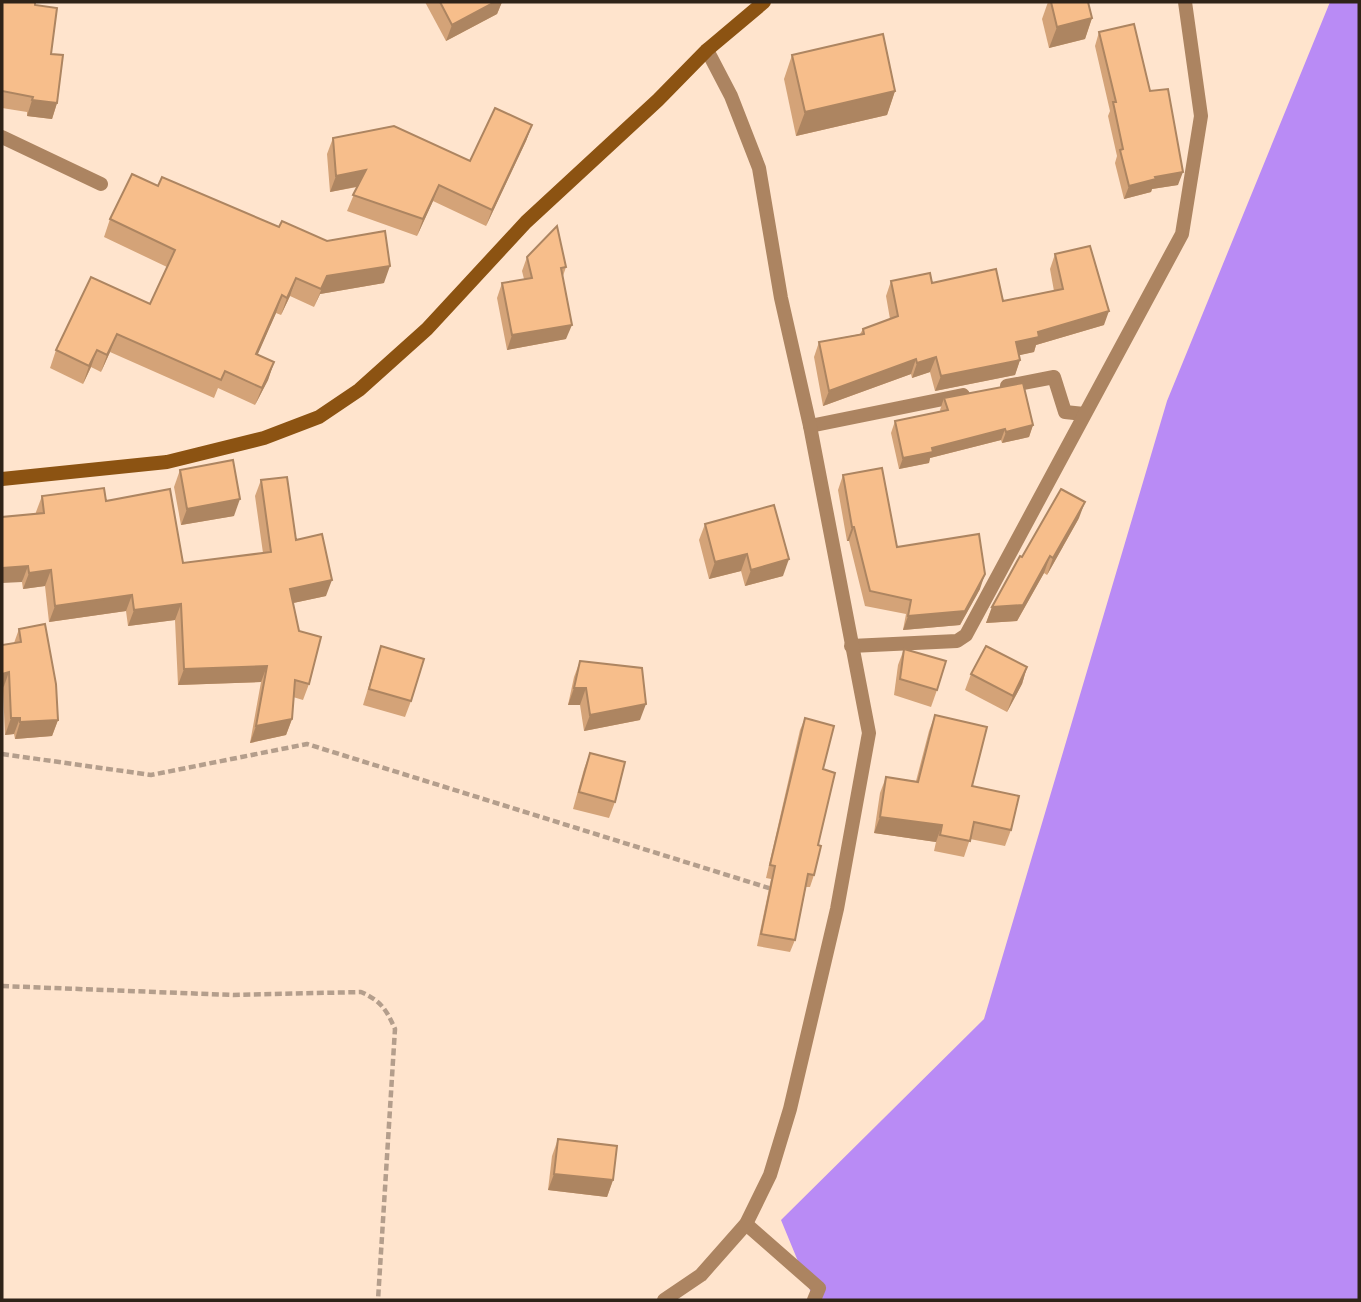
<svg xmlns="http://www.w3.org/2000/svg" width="1361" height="1302" font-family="Helvetica,sans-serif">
	<rect width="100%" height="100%" fill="#ffe4cd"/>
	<polygon fill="#b98bf5" points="1330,2 1359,2 1359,1300 814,1300 781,1220 984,1019 1167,401"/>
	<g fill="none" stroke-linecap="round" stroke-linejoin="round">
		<g stroke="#b49e8c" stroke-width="4.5" stroke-dasharray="7 3.5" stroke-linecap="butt">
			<polyline points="2,754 151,775 307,744 772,889"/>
			<path d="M2,986L233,995L361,992C381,1001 386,1009 395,1029L378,1300"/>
		</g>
		<g stroke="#ac8461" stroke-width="14">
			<polyline points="2,137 101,184"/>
			<polyline points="1007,386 1054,377 1065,412 1084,414"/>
			<polyline points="810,426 963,395"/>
			<polyline points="851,646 957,641 966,635 1182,234 1201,116 1185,2"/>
			<polyline points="746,1224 819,1288 814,1300"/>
			<polyline points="664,1300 701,1275 746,1224 770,1175 790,1109 837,909 869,733 810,426 781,298 759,168 731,96 707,50"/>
		</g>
		<polyline stroke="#8c5312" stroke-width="14" points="2,479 167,462 264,438 319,417 359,390 427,329 526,222 658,100 707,50 764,2"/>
	</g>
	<g fill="#d4a378">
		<polygon points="2,2 35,5 51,54 57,103 52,119 27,116 27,112 2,108"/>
		<polygon points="425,2 502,2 497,14 446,41"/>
		<polygon points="1048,2 1088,2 1092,18 1085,39 1049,48 1042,19"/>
		<polygon points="1099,32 1150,91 1178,185 1152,189 1151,192 1124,199 1115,163 1117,156 1108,116 1110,111 1095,46"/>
		<polygon points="792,55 895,91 887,115 796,136 784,79"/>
		<polygon points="532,125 526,141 486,226 433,201 417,236 347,211 357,187 330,192 327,154 333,138 470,161"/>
		<polygon points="158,186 384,283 320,294 314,307 290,296 281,315 276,313 257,355 274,362 268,380 255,405 218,388 214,398 110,352 101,372 91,367 83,384 50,368 56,350 150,304 167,267 104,237 110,219"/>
		<polygon points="1055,254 1104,325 1036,345 1034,352 1019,355 1020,360 1015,375 935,391 930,372 912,378 911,374 823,406 814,357 819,342 860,334 863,329 890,319 886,296 891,281 932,283 1003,301 1054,291 1050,269"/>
		<polygon points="527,257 566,267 563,276 566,339 507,350 497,298 502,283 524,279 522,271"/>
		<polygon points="944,398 1033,425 1029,437 1002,443 1001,440 930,458 929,463 899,469 891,433 895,421 941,412 940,410"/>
		<polygon points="180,470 234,516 181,525 174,487"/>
		<polygon points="843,475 897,547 980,589 960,625 903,630 906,614 865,606 849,541 847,541 838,490"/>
		<polygon points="261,480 296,540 326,596 293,603 309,684 303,700 293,697 292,719 286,735 250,743 261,682 178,685 175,620 128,626 126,611 49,622 45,586 23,589 22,582 36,512 42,496 106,501 183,563 263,553 255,496"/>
		<polygon points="1079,518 1047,575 1044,573 1017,621 986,623 992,607 1022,557"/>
		<polygon points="705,524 783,576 745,586 741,571 709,579 699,540"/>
		<polygon points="19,629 58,720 52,736 15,739 14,734 5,735 3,689 14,643"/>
		<polygon points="381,646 411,701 405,717 363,705"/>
		<polygon points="904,649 937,690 931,707 894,695 898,665"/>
		<polygon points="580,661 640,720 584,731 580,705 568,705 574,677"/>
		<polygon points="1027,667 1022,684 1007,712 965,690 971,674"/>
		<polygon points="935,715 972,786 1011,830 1005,846 970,839 964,857 934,851 936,842 874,833 880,793 886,777 916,781 929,731"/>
		<polygon points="805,718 823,769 814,875 810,887 806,887 795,940 790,952 757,946 771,879 766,878 800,730"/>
		<polygon points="590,753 615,802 609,818 573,809 584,769"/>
		<polygon points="558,1139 613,1180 607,1197 548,1190 552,1156"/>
	</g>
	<g fill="#ad8561">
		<polygon points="495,2 502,2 497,14 446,41 452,25"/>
		<polygon points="1092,18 1085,39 1049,48 1057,27"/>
		<polygon points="895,91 887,115 796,136 805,112"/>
		<polygon points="32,100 57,103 52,119 27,116"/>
		<polygon points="532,125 526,141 486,226 492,210"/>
		<polygon points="366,170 360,186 330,192 336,176"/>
		<polygon points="1183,172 1178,185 1152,189 1151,192 1124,199 1129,186 1155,177"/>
		<polygon points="439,185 433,201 417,236 423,219"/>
		<polygon points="390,266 384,283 320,294 314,307 327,276"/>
		<polygon points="296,278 290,296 281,315 287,298"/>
		<polygon points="282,295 276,313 250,372 256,354"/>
		<polygon points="1109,311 1104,325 1036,345 1034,352 1011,357 1016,342 1038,332"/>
		<polygon points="572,325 566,339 507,350 512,335"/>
		<polygon points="117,334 110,352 101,372 107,355"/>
		<polygon points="97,350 91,367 83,384 89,366"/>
		<polygon points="936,357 930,372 912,378 917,363"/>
		<polygon points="916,359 911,374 823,406 829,391"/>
		<polygon points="1020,360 1015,375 935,391 941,376"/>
		<polygon points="274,362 268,380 255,405 262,388"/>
		<polygon points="1033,425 1029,437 1002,443 1006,432"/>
		<polygon points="1005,429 1001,440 930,458 929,463 899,469 903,458 932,448"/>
		<polygon points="240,499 234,516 181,525 187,509"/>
		<polygon points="1085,502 1079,518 1047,575 1053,558"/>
		<polygon points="852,527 854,527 849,541 847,541"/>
		<polygon points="747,554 741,571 709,579 715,562"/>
		<polygon points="1050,556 1044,573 1017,621 986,623 992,607"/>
		<polygon points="789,559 783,576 745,586 751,570"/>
		<polygon points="28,566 22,582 2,583 2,568"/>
		<polygon points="51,570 45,586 23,589 29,573"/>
		<polygon points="985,574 980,589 960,625 903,630 908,616"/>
		<polygon points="332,580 326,596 284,605 290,589"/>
		<polygon points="132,595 126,611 49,622 55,606"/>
		<polygon points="181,604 175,620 128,626 134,610"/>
		<polygon points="267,666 261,682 178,685 184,669"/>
		<polygon points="1027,667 1022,684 1007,712 1013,696"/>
		<polygon points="9,672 3,689 2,689 2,674"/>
		<polygon points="574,688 586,688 580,705 568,705"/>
		<polygon points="646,704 640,720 584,731 590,715"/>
		<polygon points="11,718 20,718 14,734 5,735"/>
		<polygon points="292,719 286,735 250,743 256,726"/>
		<polygon points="58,720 52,736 15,739 20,722"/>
		<polygon points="880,817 942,825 936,842 874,833"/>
		<polygon points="554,1174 613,1180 607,1197 548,1190"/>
	</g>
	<g fill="#f7be8b" stroke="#ad8561" stroke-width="2">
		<polygon points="2,2 35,2 35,5 57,8 51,54 63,55 57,103 32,100 33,97 2,91"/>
		<polygon points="440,2 495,2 452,25"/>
		<polygon points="1051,2 1088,2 1092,18 1057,27"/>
		<polygon points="1134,24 1150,91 1168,89 1183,172 1155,177 1156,179 1129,186 1120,150 1123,149 1113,102 1116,102 1099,32"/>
		<polygon points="883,34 895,91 805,112 792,55"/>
		<polygon points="495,108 532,125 492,210 439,185 423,219 353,195 366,170 336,176 333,138 394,126 470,161"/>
		<polygon points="132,174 158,186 162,177 279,227 282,221 327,241 385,231 390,266 327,276 321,289 296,278 287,298 282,295 256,354 274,362 262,388 225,371 221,380 117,334 107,355 97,350 89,366 56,350 91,277 150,304 175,250 110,219"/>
		<polygon points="557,226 566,267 561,268 572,325 512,335 502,283 532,278 527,257"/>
		<polygon points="1090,246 1109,311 1038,332 1039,337 1016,342 1020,360 941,376 936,357 917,363 916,359 829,391 819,342 864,334 863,329 898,316 891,281 930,273 932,283 996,269 1003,301 1063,289 1055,254"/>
		<polygon points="1023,383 1033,425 1006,432 1005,429 932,448 933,452 903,458 895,421 948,410 944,398"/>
		<polygon points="233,460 240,499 187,509 180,470"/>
		<polygon points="882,468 897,547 979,534 985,574 965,611 908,616 911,600 870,591 854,527 852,527 843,475"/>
		<polygon points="287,477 296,540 322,534 332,580 290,589 299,631 321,637 309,684 295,680 292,719 256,726 267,666 184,669 181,604 134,610 132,595 55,606 51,570 29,573 28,566 2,568 2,517 44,513 42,496 104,488 106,501 170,489 183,563 271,552 261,480"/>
		<polygon points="1061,489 1085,502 1053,558 1050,556 1023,605 992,607 1020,556 1022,557"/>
		<polygon points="774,505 789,559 751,570 747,554 715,562 705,524"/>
		<polygon points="45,624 56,684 58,720 20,722 20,718 11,718 9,672 2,674 2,645 21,642 19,629"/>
		<polygon points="381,646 424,659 411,701 369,689"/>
		<polygon points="986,646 1027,667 1013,696 971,674"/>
		<polygon points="904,649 946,661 937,690 900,679"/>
		<polygon points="580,661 642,668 646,704 590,715 586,688 574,688"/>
		<polygon points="935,715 987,727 972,786 1019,796 1011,830 974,822 970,841 940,835 942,825 880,817 886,777 918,782"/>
		<polygon points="805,718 834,726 823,769 835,773 818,845 821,846 814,875 808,874 795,940 761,934 775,866 770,865"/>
		<polygon points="590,753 625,762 615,802 579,792"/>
		<polygon points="558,1139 617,1146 613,1180 554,1174"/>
	</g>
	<rect width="1361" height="1302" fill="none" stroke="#2f2318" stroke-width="7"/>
</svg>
